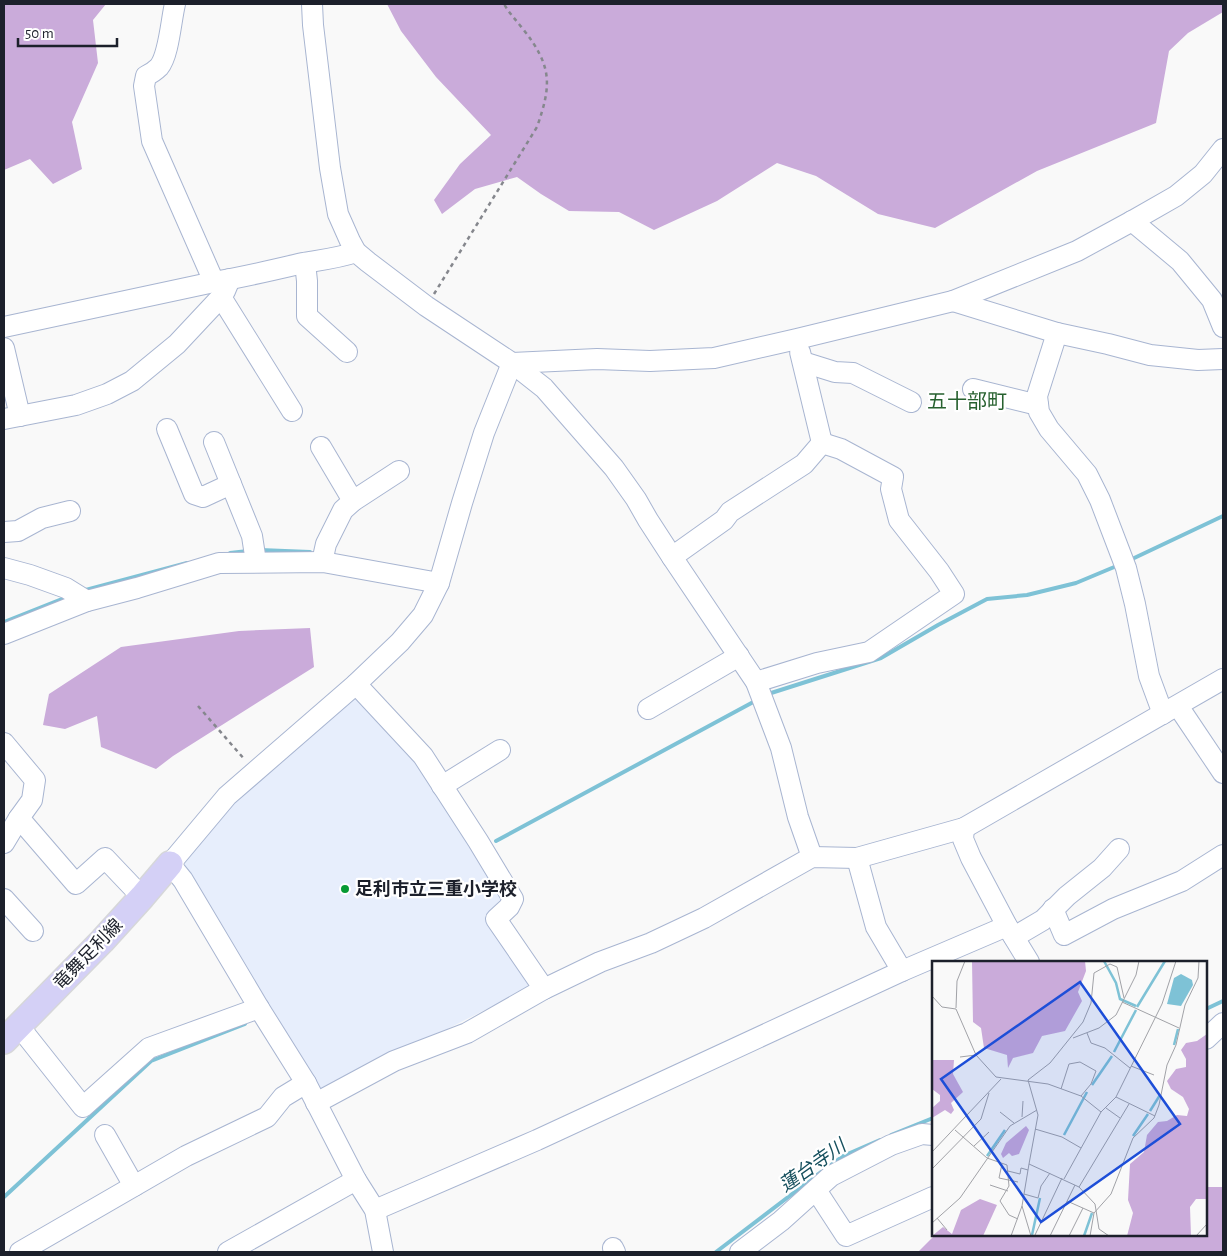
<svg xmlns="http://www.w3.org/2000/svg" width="1227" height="1256" font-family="'Alegreya Sans','Noto Sans JP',sans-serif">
	<rect width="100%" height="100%" fill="#f9f9f9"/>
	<polygon fill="#e7eefc" points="357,694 417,757 502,898 485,916 536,984 319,1094 188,879 184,864 225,812"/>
	<g fill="#caabda">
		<polygon points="4,4 106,4 93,20 98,63 72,122 82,169 53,184 30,159 4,170"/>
		<polygon points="387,4 1223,4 1223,12 1188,33 1169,51 1156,123 1037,171 935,228 878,214 816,176 777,163 717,201 654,230 619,212 569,211 541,194 517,177 475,189 442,214 434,200 460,164 491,135 436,77 401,31"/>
		<polygon points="310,628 314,667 173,756 156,769 101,747 97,716 65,729 43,725 49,694 121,647 239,631"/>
		<polygon points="1206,1187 1223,1187 1223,1252 918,1252 935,1235 1206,1235"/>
	</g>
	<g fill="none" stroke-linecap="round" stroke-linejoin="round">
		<g stroke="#7ec2d6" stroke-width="4">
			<polyline points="260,550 310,552"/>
			<polyline points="230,553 248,551"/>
			<polyline points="1130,560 1223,516"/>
			<polyline points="82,591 187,563"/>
			<polyline points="4,622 67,597"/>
			<polyline points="768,694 881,658 938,625 987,599 1027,595 1076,583 1119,565"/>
			<polyline points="496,841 757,700"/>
			<polyline points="1206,1009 1223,1001"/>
			<polyline points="891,1135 933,1118"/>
			<polyline points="827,1168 843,1156 880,1140"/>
			<polyline points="4,1197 151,1061 245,1024"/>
			<polyline points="716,1252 821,1172"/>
		</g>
		<defs>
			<g id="minor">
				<path d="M175,4C171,20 169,55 159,67C155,71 150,74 146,76L144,86L152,141L214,282"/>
				<polyline points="312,4 313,25 330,168 338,214 350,241 356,252 368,262 426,306 512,363 544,388 614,468 636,499 648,520 672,557 756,682 781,748 798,817 812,857"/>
				<polyline points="1132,221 1180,261 1212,300 1223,327"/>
				<polyline points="305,263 307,281 307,316 347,352"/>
				<polyline points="221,297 292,411"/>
				<polyline points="953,301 1057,333 1108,344 1150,355 1198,360 1223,359"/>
				<path d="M4,327L214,282C244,277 273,270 303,263C321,260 339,258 356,252"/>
				<polyline points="1057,333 1037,396 1039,412 1049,429 1087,474 1100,500 1126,568 1135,604 1149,676 1163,714"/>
				<polyline points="4,348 20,416"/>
				<polyline points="800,352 822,443"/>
				<polyline points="803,362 835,372 853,373 911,402"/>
				<polyline points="512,363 597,359 650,361 714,358 797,339 953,301 1077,251 1134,220 1176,196 1203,174 1223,149"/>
				<polyline points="973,389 1038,405"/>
				<polyline points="4,419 76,405 107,394 132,381 177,344 221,297 225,291 230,279"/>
				<polyline points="167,429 194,494 203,497 231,484"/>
				<polyline points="214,442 252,536 256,562"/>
				<polyline points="321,447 353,501"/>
				<polyline points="4,532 18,531 42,518 70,511"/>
				<polyline points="672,557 724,520 730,512 804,464 822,443"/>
				<polyline points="323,562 324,553 326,544 343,510 353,501 399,471"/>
				<polyline points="4,568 30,575 66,588 87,601"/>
				<polyline points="4,634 87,601 137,588 219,563 323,562 439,583"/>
				<polyline points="756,682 817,663 869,652 954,594 939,571 899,520 891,489 893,477 841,449 822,443"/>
				<polyline points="356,684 423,756 478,841 513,899 509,907 496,919 544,989"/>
				<polyline points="1178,706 1223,773"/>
				<polyline points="648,709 739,656"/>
				<polyline points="4,743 35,780 32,800 19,818 4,843"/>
				<polyline points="442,786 500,750"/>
				<polyline points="19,818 76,884 105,858 142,897"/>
				<polyline points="964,828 963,839 971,858 1007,926 1029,962"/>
				<polyline points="857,858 876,927 902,971"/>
				<polyline points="4,899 33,931"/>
				<polyline points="1053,909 1064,935 1113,909 1182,881 1223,855"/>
				<polyline points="1014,937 1043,920 1067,896 1102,868 1119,849"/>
				<polyline points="18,1025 83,1107 149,1048 259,1008"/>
				<polyline points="1206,1039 1223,1023"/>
				<polyline points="316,1103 394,1061 467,1033 544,989 600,962 651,943 704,918 812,857 857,858 964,828 1223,679"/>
				<polyline points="105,1135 134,1186"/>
				<polyline points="816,1190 846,1236 933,1197"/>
				<polyline points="375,1210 537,1140 902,971 1007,926"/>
				<polyline points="613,1248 615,1252"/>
				<polyline points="20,1252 186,1156 267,1117 283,1097 306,1083"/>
				<polyline points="228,1252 356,1180"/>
				<polyline points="383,1252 375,1210 356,1180 306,1083 259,1008 183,880 170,864 227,796 356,684 400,642 423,615 439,583 462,503 484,433 512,363"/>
				<polyline points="740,1252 781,1221 831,1176 891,1145 922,1134 933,1135"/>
			</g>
			<polyline id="major" points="4,1041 102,941 142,897 170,864"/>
		</defs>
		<use href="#minor" stroke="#a8b5d1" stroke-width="22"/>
		<use href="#major" stroke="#d6d7d9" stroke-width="28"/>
		<g stroke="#85878d" stroke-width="2.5" stroke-dasharray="4 4" stroke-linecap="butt">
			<path d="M434,294L537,127C552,84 552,66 523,29C516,20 509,13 504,4"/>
			<polyline points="198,706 245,760"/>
		</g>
		<use href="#minor" stroke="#fff" stroke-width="20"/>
		<use href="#major" stroke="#d4d0f6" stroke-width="25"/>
	</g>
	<circle fill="#079a33" stroke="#fff" stroke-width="2" cx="345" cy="889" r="5"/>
	<g text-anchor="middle" stroke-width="4.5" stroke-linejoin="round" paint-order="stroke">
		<g font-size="18" font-weight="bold" fill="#1c202b" stroke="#fff" text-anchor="start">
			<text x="355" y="895">足利市立三重小学校</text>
		</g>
		<g font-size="18" fill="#1c202b" stroke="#fff">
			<text transform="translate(88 954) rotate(-46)" y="6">竜舞足利線</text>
		</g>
		<g font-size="19" font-style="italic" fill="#16505e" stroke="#fff">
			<text transform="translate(812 1165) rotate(-35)" y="7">蓮台寺川</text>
		</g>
		<g font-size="20" fill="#27612f" stroke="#fff">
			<text x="967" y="408">五十部町</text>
		</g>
	</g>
	<g transform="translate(932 961)">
		<rect width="275" height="275" fill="#f9f9f9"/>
		<path d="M40,0H153L154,10L146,31L150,40L133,70L110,75L101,92L81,97L76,107L75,94L52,87L49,67L41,61ZM275,73V238H264L258,246L259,275H195L201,252L196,239L198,203L212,191L215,174L226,161L235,160L245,154L255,155L257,148L251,136L239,128L235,120L244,108L254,106V98L249,89L254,82L265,80ZM0,99H22L21,113L31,131L19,142L22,149L19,153L13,149L0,157V147L8,140V134L0,128ZM94,165L97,169L87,193L80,195L77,192L71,197L69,193L74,182ZM48,238L65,244L51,275H0L11,266L20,273L29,249Z" fill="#caabda"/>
		<path d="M249,13L260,19L261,24L249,45L235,43L242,17Z" fill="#7ec2d6"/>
		<path fill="none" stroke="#7ec2d6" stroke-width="2.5" d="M172,0L184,22L188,38L204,45M205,46L233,0M242,84L246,68M182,91L204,49M160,124L180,95M218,150L228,134M132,174L155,131M201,175L216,153M55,195L73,169M100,274L108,237M152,275L160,252"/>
		<path fill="none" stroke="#a1a2a7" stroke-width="1" d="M0,35L10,46L24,48L44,94L64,116L116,123L149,135L169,151M190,41L247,67M24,47L25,20L33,0M155,72L159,82L173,87L198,107M141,77L167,67L184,54L204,14L207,0M28,96L44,94M137,103L148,101L164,110L159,123L149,135M199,105L222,114M96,119L106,154L97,203L147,226L163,243L167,268L177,275M96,119L118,102L151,61L159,42L162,12L178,3L185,6L192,37M129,128L137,103M184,136L223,155M174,147L188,157M68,151L82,162M90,156L91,140M103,168L130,176L149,187M23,169L55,197L75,204L77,225L68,240L77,254L86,258M42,185L57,171M0,191L69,118M70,203L67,217L86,221M0,208L49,158L57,132M76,210L88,213L89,207L96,209M132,218L169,151L184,136L230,43L244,0M58,224L76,230M147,226L197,143M92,233L106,237L109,225L118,212M135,240L162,252M90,245L99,275M5,257L15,269M0,262L28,237L78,165L105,149M103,274L130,217M79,275L90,245L97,203M118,275L143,224M137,275L151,247M158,275L162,252L179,233L201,177L222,157L227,144L235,104L244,84L253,44L266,17L267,0M264,275L275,263"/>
		<path fill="#1d4ed8" fill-opacity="0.15" stroke="#1d4ed8" stroke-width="2.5" d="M148,21L248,163L109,261L9,118Z"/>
		<rect width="275" height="275" fill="none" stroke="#1c202b" stroke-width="2.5"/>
	</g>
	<rect width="1227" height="1256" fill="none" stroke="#1c202b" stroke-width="10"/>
	<path d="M18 38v8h99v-8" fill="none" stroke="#1c202b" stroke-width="2.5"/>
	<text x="25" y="38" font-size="15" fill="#1c202b" stroke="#ffffff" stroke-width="4" paint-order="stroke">50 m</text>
</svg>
